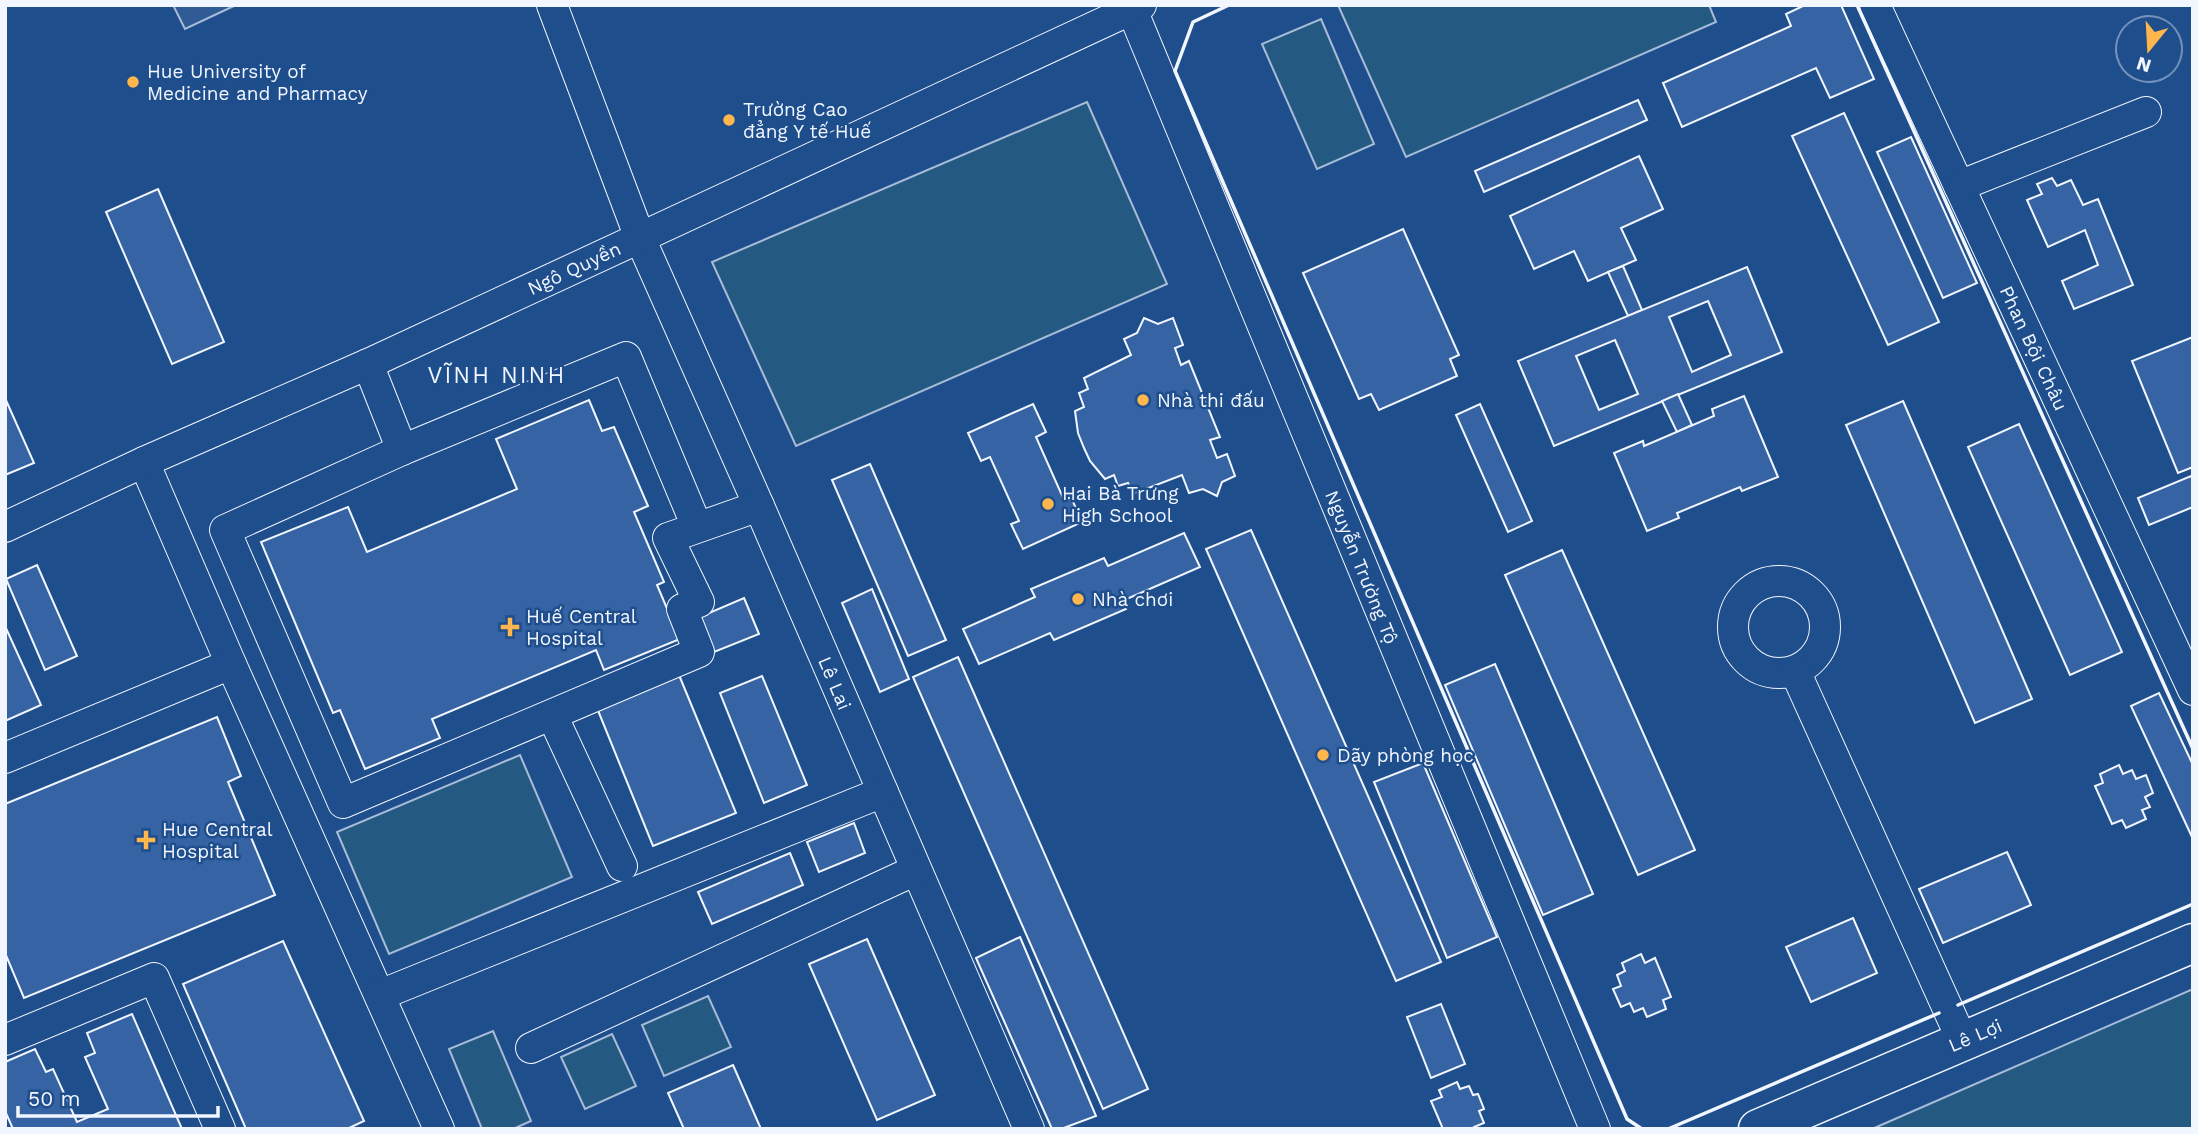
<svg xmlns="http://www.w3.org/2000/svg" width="2198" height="1134" font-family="'Work Sans',sans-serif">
	<rect width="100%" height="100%" fill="#1f4e8c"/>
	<g fill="#245a82" stroke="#a8bbd7" stroke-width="2">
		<polygon points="1338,5 1709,5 1716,22 1406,157"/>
		<polygon points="1321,19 1374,144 1317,169 1262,44"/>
		<polygon points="1087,102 1167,284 796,446 712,262"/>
		<polygon points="520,755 572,877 389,954 337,832"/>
		<polygon points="2193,989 2193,1129 1872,1129"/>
		<polygon points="708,996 731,1047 664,1076 642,1025"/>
		<polygon points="493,1031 531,1121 513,1129 482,1129 449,1049"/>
		<polygon points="612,1034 636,1086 585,1109 561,1057"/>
	</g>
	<polygon fill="#305b95" stroke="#a8bbd7" stroke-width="2" points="173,5 236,5 185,29"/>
	<g fill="#3563a3" stroke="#f2f6ff" stroke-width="2" fill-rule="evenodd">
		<polygon points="1805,5 1841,5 1874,79 1830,98 1816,68 1682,127 1663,83 1791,26 1786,14"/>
		<polygon points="1638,100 1647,120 1484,192 1475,171"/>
		<polygon points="1844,113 1939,322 1888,345 1792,136"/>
		<polygon points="1911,137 1977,283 1943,298 1877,152"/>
		<polygon points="1639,156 1663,209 1621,228 1636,260 1588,281 1574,251 1534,269 1510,216"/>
		<polygon points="2052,178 2057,186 2071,180 2083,205 2098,199 2133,285 2074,309 2062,281 2098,265 2085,230 2048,247 2027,200 2042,194 2037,184"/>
		<polygon points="158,189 224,342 172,364 106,212"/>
		<polygon points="1403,229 1459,355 1450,359 1457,376 1379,410 1371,394 1359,399 1303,273"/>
		<polygon points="1623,266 1642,310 1628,316 1608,272"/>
		<path d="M1747,267L1782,352L1554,446L1518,361ZM1708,301L1731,355L1692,372L1669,317ZM1615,340L1638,394L1599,410L1576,356Z"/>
		<polygon points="1144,318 1158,324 1173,318 1183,345 1175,348 1181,365 1189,361 1220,437 1210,440 1217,458 1227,454 1235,476 1222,482 1217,496 1203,489 1189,493 1182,475 1133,494 1128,483 1118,486 1114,475 1105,479 1090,461 1084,448 1078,433 1075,411 1084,407 1079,393 1088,389 1084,378 1131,355 1124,339 1137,333"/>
		<polygon points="2193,337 2193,467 2178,473 2132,361"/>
		<polygon points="1678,394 1692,425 1677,432 1662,401"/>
		<polygon points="1744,396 1778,477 1742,491 1740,487 1677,513 1679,518 1647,531 1614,453 1643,441 1644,446 1714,416 1712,409"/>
		<polygon points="5,398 34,463 5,475"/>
		<polygon points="589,400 602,431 614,427 648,506 634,512 664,582 657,585 680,639 604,670 596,650 432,719 440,738 365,769 340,710 333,713 261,542 348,507 367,552 517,489 496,439"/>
		<polygon points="1903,401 2032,699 1975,723 1846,425"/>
		<polygon points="1033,404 1046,432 1036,437 1064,500 1071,497 1082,522 1023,549 1011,524 1019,521 990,457 981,461 968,433"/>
		<polygon points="1480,404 1532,521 1508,532 1456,415"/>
		<polygon points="2019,424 2122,652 2070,675 1968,447"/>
		<polygon points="870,464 946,640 908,656 832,480"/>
		<polygon points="2191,476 2193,481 2193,507 2149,525 2138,498"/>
		<polygon points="1251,530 1441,962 1396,981 1206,549"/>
		<polygon points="1184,533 1200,567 1122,601 1126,609 1054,640 1050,633 979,664 963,629 1035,597 1031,589 1104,558 1108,566"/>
		<polygon points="1562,550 1695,850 1638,875 1505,575"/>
		<polygon points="37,565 77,656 45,670 6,579"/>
		<polygon points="872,589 909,679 880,692 842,603"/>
		<polygon points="744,598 759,634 709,654 695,619"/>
		<polygon points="5,626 41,705 5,721"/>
		<polygon points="958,657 1148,1089 1103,1109 913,677"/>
		<polygon points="1495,664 1593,894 1543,915 1445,685"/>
		<polygon points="679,675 736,813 653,846 597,708"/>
		<polygon points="762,676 807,785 764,803 720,693"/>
		<polygon points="2159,693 2193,765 2192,837 2131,706"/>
		<polygon points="217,717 241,776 228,782 275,895 24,998 5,953 5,804"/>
		<polygon points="1423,763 1497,937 1447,958 1374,782"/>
		<polygon points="2119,765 2123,774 2132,770 2136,779 2146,775 2153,793 2145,797 2150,807 2142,810 2146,819 2126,828 2122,820 2112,824 2095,786 2103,783 2100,774"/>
		<polygon points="854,823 865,853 819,872 807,842"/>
		<polygon points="2007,852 2031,905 1943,943 1919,889"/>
		<polygon points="790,853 803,885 712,924 698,892"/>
		<polygon points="1853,918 1877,973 1811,1002 1786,947"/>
		<polygon points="1020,937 1096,1116 1061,1129 1052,1129 976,958"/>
		<polygon points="867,939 935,1095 877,1120 809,964"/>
		<polygon points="283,941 364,1121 347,1129 246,1129 183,984"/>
		<polygon points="1641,954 1645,963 1655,958 1671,997 1663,1000 1666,1009 1647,1017 1643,1008 1634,1012 1630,1003 1621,1007 1613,989 1621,986 1617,975 1625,971 1622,963"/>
		<polygon points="1441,1004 1465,1064 1431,1078 1407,1017"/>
		<polygon points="132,1014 182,1129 13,1129 5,1111 5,1062 35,1049 46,1072 53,1069 77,1122 108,1109 85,1057 95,1053 87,1033"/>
		<polygon points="733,1065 761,1129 684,1129 668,1093"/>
		<polygon points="1457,1082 1460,1089 1469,1086 1473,1095 1478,1094 1484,1109 1479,1111 1484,1123 1474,1127 1475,1129 1443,1129 1431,1101 1442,1097 1439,1090"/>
	</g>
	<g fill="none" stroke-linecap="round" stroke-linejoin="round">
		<defs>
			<g id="minor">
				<polyline points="552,5 640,238 759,506 1029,1129"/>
				<polyline points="1130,5 1595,1129"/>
				<polyline points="1875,5 2193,690"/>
				<polyline points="1959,186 2146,112"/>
				<polyline points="368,364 402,450"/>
				<polyline points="144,462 231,664 439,1129"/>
				<polyline points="5,527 144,462 368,364 1141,5"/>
				<polyline points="697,527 626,357 402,450 225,530 343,803 699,652 682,609 699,602 668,538 759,506"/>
				<circle cx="1779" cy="627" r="46"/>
				<polyline points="1795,671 1962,1040"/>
				<polyline points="552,715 622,866"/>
				<polyline points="5,758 231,664"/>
				<polyline points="380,995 883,792"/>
				<polyline points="5,1040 154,978 220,1129"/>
				<polyline points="531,1048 916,870"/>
			</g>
			<polyline id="major" points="1758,1129 2193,943"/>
		</defs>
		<use href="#minor" stroke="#f2f6ff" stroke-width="32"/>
		<use href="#major" stroke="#f2f6ff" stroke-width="41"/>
		<use href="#minor" stroke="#1f4e8c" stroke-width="30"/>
		<use href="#major" stroke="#1f4e8c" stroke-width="38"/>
		<g stroke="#f2f6ff" stroke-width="3.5">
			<polyline points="1229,5 1193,22 1175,71 1627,1119 1642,1129"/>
			<polyline points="1857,5 2193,749"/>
			<polyline points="1958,1005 2193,904"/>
			<polyline points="1668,1129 1939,1013"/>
		</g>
	</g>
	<g fill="#ffb74d" stroke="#1f4e8c" stroke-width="2.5">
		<circle cx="133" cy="82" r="7"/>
		<circle cx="729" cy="120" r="7"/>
		<circle cx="1143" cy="400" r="7"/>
		<circle cx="1048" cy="504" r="7"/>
		<circle cx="1078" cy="599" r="7"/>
		<path d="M506.5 616.5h7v7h7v7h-7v7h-7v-7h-7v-7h7z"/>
		<circle cx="1323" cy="755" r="7"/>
		<path d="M142.5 829.5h7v7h7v7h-7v7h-7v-7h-7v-7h7z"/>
	</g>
	<g text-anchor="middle" stroke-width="5" stroke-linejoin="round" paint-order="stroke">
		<g font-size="19" fill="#f2f6ff" stroke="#1f4e8c" text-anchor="start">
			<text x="147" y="78">Hue University of<tspan x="147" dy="22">Medicine and Pharmacy</tspan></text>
			<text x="743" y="116">Trường Cao<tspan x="743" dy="22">đẳng Y tế Huế</tspan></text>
			<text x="1157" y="407">Nhà thi đấu</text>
			<text x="1062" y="500">Hai Bà Trưng<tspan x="1062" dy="22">High School</tspan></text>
			<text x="1092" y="606">Nhà chơi</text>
			<text x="526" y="623">Huế Central<tspan x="526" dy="22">Hospital</tspan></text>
			<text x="1337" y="762">Dãy phòng học</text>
			<text x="162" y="836">Hue Central<tspan x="162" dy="22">Hospital</tspan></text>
		</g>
		<g font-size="19" fill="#f2f6ff" stroke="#1f4e8c">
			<text transform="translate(574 268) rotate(-25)" y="7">Ngô Quyền</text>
			<text transform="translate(2034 348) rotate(65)" y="7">Phan Bội Châu</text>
			<text transform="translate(1362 567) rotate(68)" y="7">Nguyễn Trường Tộ</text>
			<text transform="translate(835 683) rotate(67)" y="7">Lê Lai</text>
			<text transform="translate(1975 1035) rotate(-23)" y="7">Lê Lợi</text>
		</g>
		<g font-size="23" letter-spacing="2" fill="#f2f6ff" stroke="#1f4e8c">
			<text x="497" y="383">VĨNH NINH</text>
		</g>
	</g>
	<rect width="2198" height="1134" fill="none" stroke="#f2f6ff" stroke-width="14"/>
	<g transform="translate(2149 49) rotate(198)"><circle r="33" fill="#1f4e8c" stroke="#7391ba" stroke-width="2"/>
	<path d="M0-5L12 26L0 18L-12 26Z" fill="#ffb74d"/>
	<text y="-10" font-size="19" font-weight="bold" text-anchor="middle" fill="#f2f6ff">N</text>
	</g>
	<path d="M18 1106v10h200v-10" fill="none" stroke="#f2f6ff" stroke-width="3.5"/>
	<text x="28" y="1106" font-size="21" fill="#f2f6ff" stroke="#1f4e8c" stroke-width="5" paint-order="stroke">50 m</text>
</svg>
